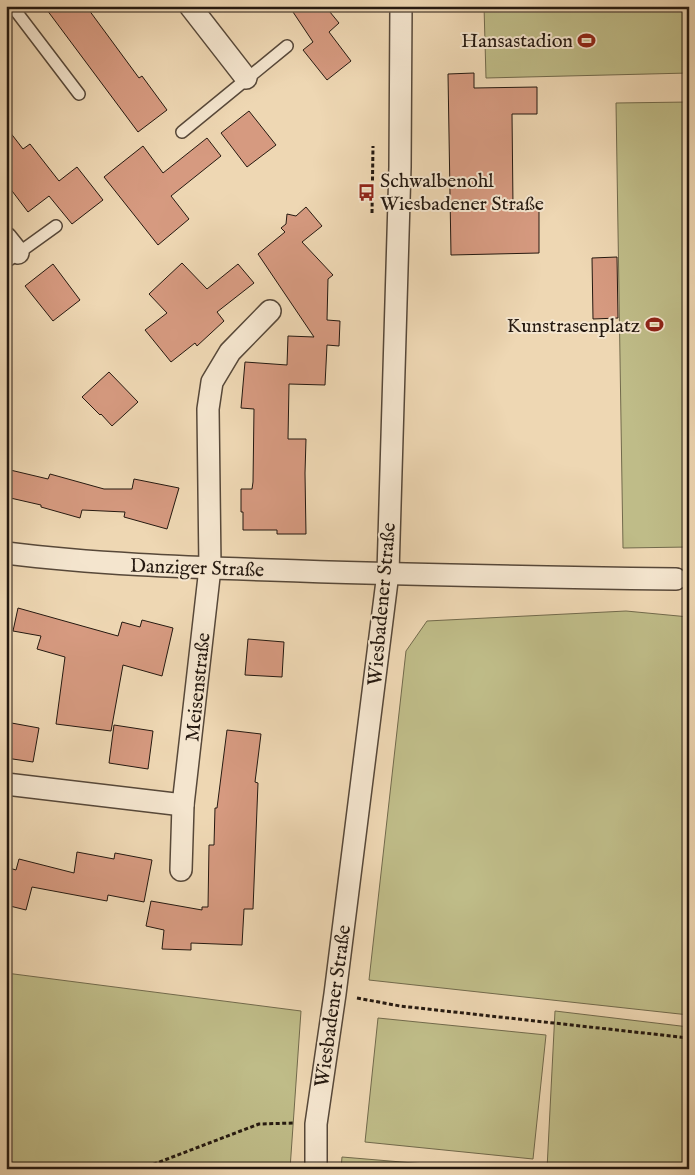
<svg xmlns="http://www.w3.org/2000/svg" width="695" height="1175" font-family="'IM FELL English',serif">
	<rect width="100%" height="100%" fill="#eed7b3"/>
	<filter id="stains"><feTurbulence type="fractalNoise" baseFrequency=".004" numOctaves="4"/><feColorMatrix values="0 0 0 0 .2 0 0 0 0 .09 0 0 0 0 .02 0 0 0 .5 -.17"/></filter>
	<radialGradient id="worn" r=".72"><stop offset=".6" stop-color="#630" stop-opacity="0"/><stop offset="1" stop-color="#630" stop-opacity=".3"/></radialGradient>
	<g fill="#bfbc88" stroke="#726a4c">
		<polygon points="484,6 689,6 689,73 486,78"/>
		<polygon points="689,102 689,547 623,548 616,103"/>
		<polygon points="626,611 689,617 689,1015 369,980 406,651 427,621"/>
		<polygon points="6,973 301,1011 290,1169 6,1169"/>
		<polygon points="555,1011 689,1027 689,1169 547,1169"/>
		<polygon points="378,1018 546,1035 533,1159 365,1142"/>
		<polygon points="342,1157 485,1169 341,1169"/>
	</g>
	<g fill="#d69a80" stroke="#251910">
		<polygon points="44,6 86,6 139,78 142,76 167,110 138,132"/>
		<polygon points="289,6 325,6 339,23 329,32 351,61 327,80 303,50 313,42"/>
		<polygon points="474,73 474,88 537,87 537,114 512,114 513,206 539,206 539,253 451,255 448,74"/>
		<polygon points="249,111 276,145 247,167 221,133"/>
		<polygon points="6,127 23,149 30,144 59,181 77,167 103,200 72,224 49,196 28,212 6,183"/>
		<polygon points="207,138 221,156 171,196 189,219 158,245 104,177 143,146 163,173"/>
		<polygon points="306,207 322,226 302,242 333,275 328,279 327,320 340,321 339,346 327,345 325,385 289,384 288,439 306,439 305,473 306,534 277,534 277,530 243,530 243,512 241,512 241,489 252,489 253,482 254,409 241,408 245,362 287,365 288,336 314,337 258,254 285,232 281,228 286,224 287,214 296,216"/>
		<polygon points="617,257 618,318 593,319 592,258"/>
		<polygon points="182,263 207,289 238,264 254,283 217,312 224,321 197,346 195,343 171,362 145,330 167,313 149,294"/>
		<polygon points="53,264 80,300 53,321 25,286"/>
		<polygon points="109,372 138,402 112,426 101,414 100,415 82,397"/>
		<polygon points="6,469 48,479 50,474 104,489 132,489 134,479 179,488 167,529 124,517 125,512 82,510 80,518 41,507 41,505 6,497"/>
		<polygon points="18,608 118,636 122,622 140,627 142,620 173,628 162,676 123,665 111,731 56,724 65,657 37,649 41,636 13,631"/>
		<polygon points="248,639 284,642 282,677 245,675"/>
		<polygon points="6,722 39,728 33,762 6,758"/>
		<polygon points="114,725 153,731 148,769 109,763"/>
		<polygon points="227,730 261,734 255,782 258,783 253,909 244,909 242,945 191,943 191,950 162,949 164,930 146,926 151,901 202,910 202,907 208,907 209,845 214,845 215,808 217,808"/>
		<polygon points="77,852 114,859 115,853 152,860 144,902 108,895 107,901 32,887 26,910 6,905 6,867 16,870 19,859 74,873"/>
	</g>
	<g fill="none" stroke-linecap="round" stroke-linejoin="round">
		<defs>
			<g id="lane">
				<polyline points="12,6 79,94"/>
				<polyline points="182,132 287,46"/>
				<polyline points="6,262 56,226"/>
			</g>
			<g id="street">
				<polyline points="190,6 246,78"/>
				<polyline points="6,238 18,253"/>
				<path d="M6,553C94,564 182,567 271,570C406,575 541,577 676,579"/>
				<polyline points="6,784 183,805"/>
				<polyline points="181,870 183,805 210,568 208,409 212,382 230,352 270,311"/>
				<polyline points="316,1169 316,1124 335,994 388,573 400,167 401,6"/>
			</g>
		</defs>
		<use href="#lane" stroke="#574839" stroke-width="14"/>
		<use href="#street" stroke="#574839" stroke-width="24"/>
		<g stroke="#251910" stroke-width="3" stroke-dasharray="4 2.5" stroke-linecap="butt">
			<polyline points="372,213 373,146"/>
			<polyline points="357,998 400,1006 689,1038"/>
			<polyline points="141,1169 259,1124 293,1123"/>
		</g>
		<use href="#lane" stroke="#f4e5ce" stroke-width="11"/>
		<use href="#street" stroke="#f4e5ce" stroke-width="21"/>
	</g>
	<defs>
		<symbol id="stadium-bare" viewBox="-9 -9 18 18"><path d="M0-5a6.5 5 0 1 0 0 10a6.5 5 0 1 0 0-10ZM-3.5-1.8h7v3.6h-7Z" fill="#8f2418" stroke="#f4e5ce" stroke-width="2.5" paint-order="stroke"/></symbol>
		<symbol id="bus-bare" viewBox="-9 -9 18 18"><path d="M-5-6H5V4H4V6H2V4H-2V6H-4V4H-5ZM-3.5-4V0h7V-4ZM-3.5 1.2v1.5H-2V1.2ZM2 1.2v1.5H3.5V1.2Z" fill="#8f2418" stroke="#f4e5ce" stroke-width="2.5" paint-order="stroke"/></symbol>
	</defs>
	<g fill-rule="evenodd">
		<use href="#stadium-bare" x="574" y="28" width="25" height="25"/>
		<use href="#bus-bare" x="354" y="180" width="25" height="25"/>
		<use href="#stadium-bare" x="642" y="312" width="25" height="25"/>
	</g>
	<g text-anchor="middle" stroke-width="4" stroke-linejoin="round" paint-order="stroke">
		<g font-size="20" fill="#251910" stroke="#f4e5ce" text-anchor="end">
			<text x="573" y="47">Hansastadion</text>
			<text x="380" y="187" text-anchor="start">Schwalbenohl<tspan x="380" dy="23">Wiesbadener Straße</tspan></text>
			<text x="640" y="332">Kunstrasenplatz</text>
		</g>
		<g font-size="20" fill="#251910" stroke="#f4e5ce">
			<text transform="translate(197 567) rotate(2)" y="7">Danziger Straße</text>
			<text transform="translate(381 604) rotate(-85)" y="7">Wiesbadener Straße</text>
			<text transform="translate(197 687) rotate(-84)" y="7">Meisenstraße</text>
			<text transform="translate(332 1006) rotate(-82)" y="7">Wiesbadener Straße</text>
		</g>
	</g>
	<rect width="695" height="1175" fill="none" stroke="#eed7b3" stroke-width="25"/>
	<rect x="8" y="8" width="680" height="1160" fill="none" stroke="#251910" stroke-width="2.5"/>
	<rect x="12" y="12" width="670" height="1150" fill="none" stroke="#251910"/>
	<rect width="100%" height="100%" filter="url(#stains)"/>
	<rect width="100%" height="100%" fill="url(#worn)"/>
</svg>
